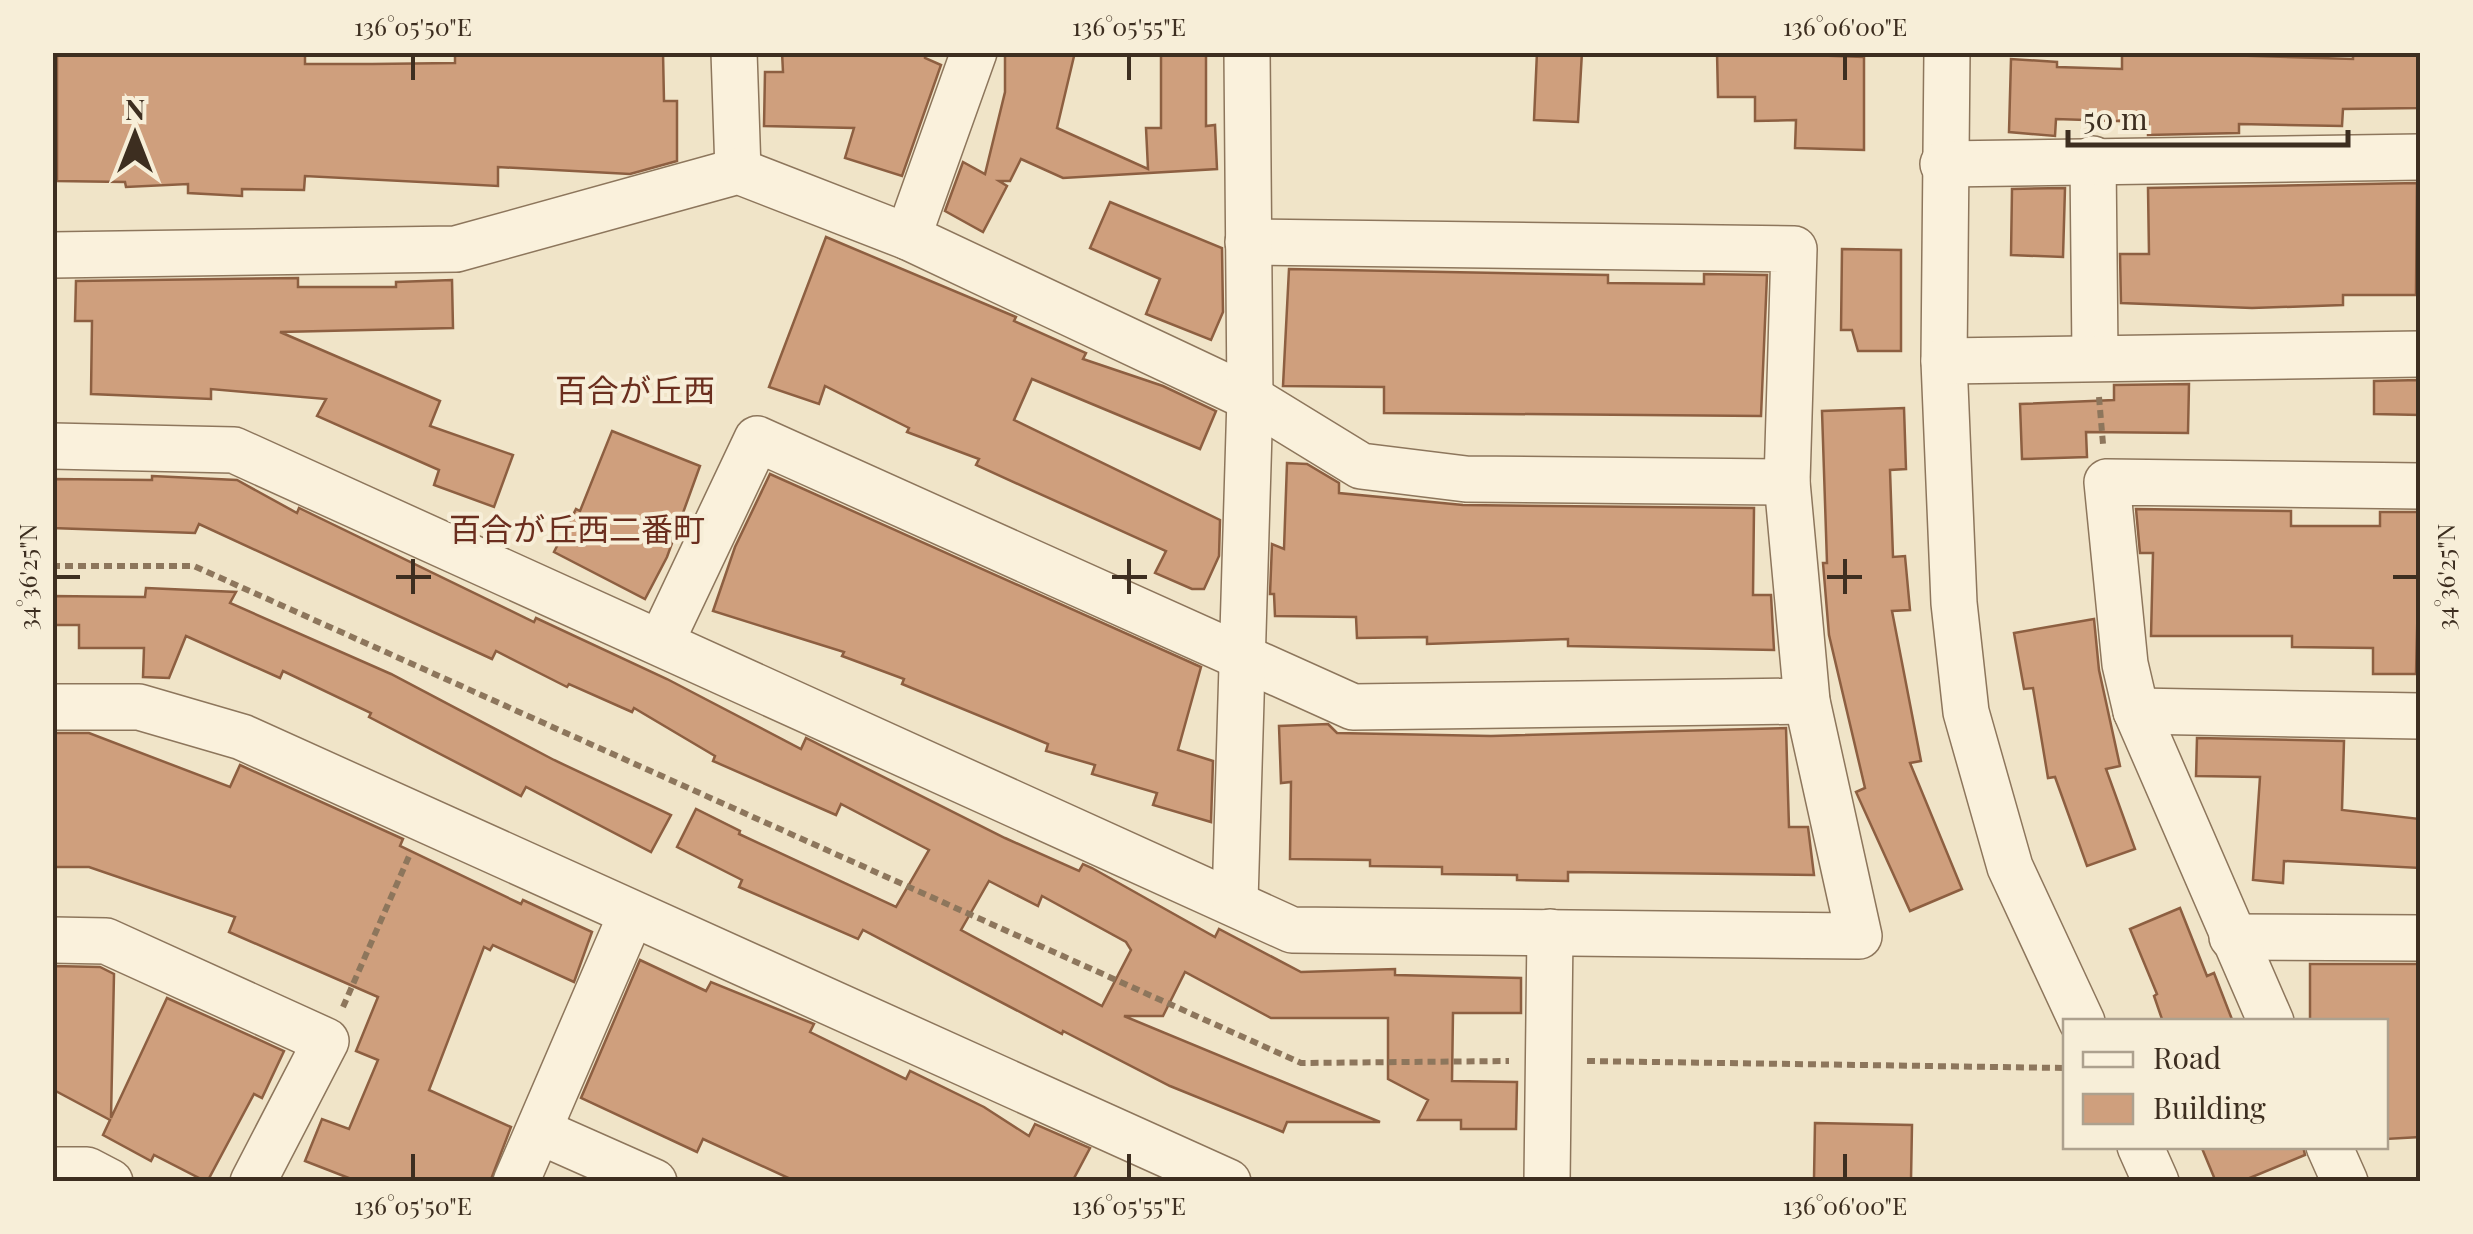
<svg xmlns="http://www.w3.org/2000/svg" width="2473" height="1234" font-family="'Playfair Display','Noto Sans JP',serif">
	<rect width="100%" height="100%" fill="#f0e4c8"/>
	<g fill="#cf9f7d" stroke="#8d5f41" stroke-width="2.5" fill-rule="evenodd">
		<polygon points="57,52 305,52 305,64 372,64 455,63 455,52 663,52 664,101 677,101 677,161 630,174 498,167 498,186 305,176 304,190 242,189 242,196 188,193 188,184 126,187 125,182 57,181"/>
		<polygon points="782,52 925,52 925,58 941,65 902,176 845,158 854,128 764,126 765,72 783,72"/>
		<polygon points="1005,52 1075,52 1057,128 1148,169 1146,128 1161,128 1161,52 1206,52 1206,126 1215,125 1217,169 1063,178 1021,159 1010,181 999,181 1007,186 983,232 945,211 963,162 985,174 1005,92"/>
		<polygon points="1537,52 1582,52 1578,122 1534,120"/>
		<polygon points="1717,52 1864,57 1864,150 1795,148 1796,120 1755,121 1755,97 1718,97"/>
		<polygon points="2122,52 2353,59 2353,52 2420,52 2420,108 2343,109 2342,126 2239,124 2239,133 2148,135 2148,122 2056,119 2055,136 2009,132 2011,59 2057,62 2057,67 2122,69"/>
		<polygon points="2417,183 2416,295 2343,295 2343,305 2252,308 2121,303 2120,254 2149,254 2148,188"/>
		<polygon points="2065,188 2063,257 2011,255 2012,189"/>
		<polygon points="1110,202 1222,248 1223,312 1211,340 1146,314 1160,279 1090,248"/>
		<polygon points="826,237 1016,317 1014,321 1086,353 1083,359 1163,386 1216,411 1200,449 1032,379 1014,420 1220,520 1219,556 1204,589 1192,589 1155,573 1166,551 976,465 979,459 907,432 909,428 825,386 819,404 769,387"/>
		<polygon points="1842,249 1901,250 1901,351 1858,351 1852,330 1841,330"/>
		<polygon points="1289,269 1608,275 1608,283 1704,284 1704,274 1767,275 1761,416 1384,413 1384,387 1283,386"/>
		<polygon points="298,278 298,287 396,287 396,282 452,280 453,328 280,332 440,401 430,426 513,455 494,507 434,485 439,470 317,416 326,399 211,389 211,399 91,394 92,321 75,321 76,281"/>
		<polygon points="2420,380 2420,415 2374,414 2374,381"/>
		<polygon points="2189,384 2188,433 2086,432 2087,457 2022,459 2020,404 2114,400 2114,385"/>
		<polygon points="1904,408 1906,469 1890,470 1893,557 1905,556 1910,610 1892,611 1921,761 1910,763 1962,889 1910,911 1856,792 1865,788 1829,635 1823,563 1827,563 1822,411"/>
		<polygon points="612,431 700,466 667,557 645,599 554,552 576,509 580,511"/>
		<polygon points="1287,463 1307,464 1339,483 1339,493 1463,505 1754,508 1753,595 1771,595 1774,650 1568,646 1568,639 1427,644 1427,637 1357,638 1356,617 1275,616 1274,594 1270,594 1272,544 1284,549"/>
		<polygon points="770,474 1201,667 1178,750 1213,761 1211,822 1153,805 1157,793 1092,774 1095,765 1046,751 1048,744 902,684 904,679 842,656 844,652 713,611 735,547"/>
		<path d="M152,476L237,480L297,513L299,508L534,622L536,618L667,679L801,749L806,738L1005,838L1079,871L1083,864L1092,868L1215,937L1219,929L1301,972L1395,969V975L1521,978V1013H1453L1452,1081L1517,1082L1516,1129H1461V1120H1418L1428,1100L1388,1079V1018H1271L1185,972L1163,1016H1124L1380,1122H1287L1283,1132L1170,1086L1063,1031L1062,1034L863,930L858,939L739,887L742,880L677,847L696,809L740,831L739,834L896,907L929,850L841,804L836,815L713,761L715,756L634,708L632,712L569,684L567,687L496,651L492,659L199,524L195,533L52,528V479L152,480ZM989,881L1038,906L1042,896L1126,942L1131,950L1102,1006L961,930Z"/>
		<polygon points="2136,509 2291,511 2291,526 2380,526 2380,512 2420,512 2416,674 2373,674 2373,648 2292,647 2292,636 2151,636 2153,553 2140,553"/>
		<polygon points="146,588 236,592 230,603 391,674 554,760 671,815 651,852 526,787 521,796 369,717 371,713 283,671 280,678 186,636 169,678 143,677 144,648 79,648 79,625 52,625 52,596 145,597"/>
		<polygon points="2094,619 2099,670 2120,766 2106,769 2135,849 2087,866 2055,777 2048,778 2033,688 2024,689 2014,633"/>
		<polygon points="1328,724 1337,733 1491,736 1786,728 1789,827 1808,827 1814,875 1568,872 1568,881 1517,880 1517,875 1442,874 1442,867 1370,866 1370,860 1290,859 1291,782 1281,783 1279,726"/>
		<polygon points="52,733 89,733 230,787 240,765 403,839 400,846 521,904 523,900 592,932 574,982 493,945 490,950 484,947 429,1090 511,1127 490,1182 359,1182 305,1161 322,1119 349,1129 378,1060 356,1051 378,997 229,932 235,917 89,867 52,867"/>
		<polygon points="2197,738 2344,741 2342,810 2420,819 2420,868 2284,861 2283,883 2253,880 2260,777 2196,776"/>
		<polygon points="2180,908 2207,976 2214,973 2233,1022 2163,1022 2154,996 2157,994 2130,929"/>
		<polygon points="640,960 706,991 711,982 814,1024 810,1032 906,1079 910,1071 984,1107 1029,1136 1035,1124 1090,1148 1072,1182 797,1182 703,1139 697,1152 581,1098"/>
		<polygon points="2310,964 2420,964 2420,1137 2386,1139 2386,1022 2310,1021"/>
		<polygon points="52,966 100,967 114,974 111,1118 167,998 284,1051 262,1098 254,1094 207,1182 154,1155 151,1161 103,1135 110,1120 52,1089"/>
		<polygon points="1815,1123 1912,1125 1911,1180 1814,1178"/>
		<polygon points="2201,1146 2303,1146 2305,1155 2240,1182 2216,1182"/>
	</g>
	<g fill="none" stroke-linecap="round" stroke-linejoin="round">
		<defs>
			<g id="minor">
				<polyline points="734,52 738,171"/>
				<polyline points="1947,52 1944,361 1954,603 1966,712 2010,867 2082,1022"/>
				<polyline points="2093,159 2095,356"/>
				<polyline points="1943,164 2420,157"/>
				<polyline points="908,237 974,52"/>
				<polyline points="52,255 456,249 738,171 908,237 1250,398 1361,466 1466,479 1787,482"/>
				<polyline points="1944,361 2420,354"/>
				<polyline points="52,446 234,450 1292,930 1859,936 1807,701 1787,482 1794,249 1248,242"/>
				<polyline points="661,642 757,439 1353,707 1807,701"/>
				<polyline points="52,707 139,707 242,737 1228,1182"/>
				<polyline points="2136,711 2420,716"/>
				<polyline points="1235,901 1250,398 1247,52"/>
				<polyline points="2232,937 2420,938"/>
				<polyline points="52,940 106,941 326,1041 253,1182"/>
				<polyline points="2271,1022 2136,711 2125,664 2107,482 2420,486"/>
				<polyline points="539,1131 654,1182"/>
				<polyline points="2140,1146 2156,1182"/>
				<polyline points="2329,1146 2345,1182"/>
				<polyline points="52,1170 87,1170 110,1182"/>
				<polyline points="516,1182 631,915"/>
				<polyline points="1547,1182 1550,932"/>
			</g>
		</defs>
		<use href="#minor" stroke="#8d765c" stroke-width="48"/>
		<g stroke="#8d765c" stroke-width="6" stroke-dasharray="8 5" stroke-linecap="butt">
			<polyline points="2099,397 2103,444"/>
			<polyline points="52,566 194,566 1301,1063 1509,1061"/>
			<polyline points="343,1007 410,854"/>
			<polyline points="1587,1061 2066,1068"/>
		</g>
		<use href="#minor" stroke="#faf1dc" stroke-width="45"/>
	</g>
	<path fill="none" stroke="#3d2e20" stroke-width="4" d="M413,55V80M1129,55V80M1845,55V80M413,559V594M1129,559V594M1845,559V594M55,577H80M396,577H431M1112,577H1147M1827,577H1862M2393,577H2418M413,1154V1179M1129,1154V1179M1845,1154V1179"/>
	<g text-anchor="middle" stroke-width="8" stroke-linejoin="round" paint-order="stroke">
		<g font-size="32" fill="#6b2e1e" stroke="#f7eed8">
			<text x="635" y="402">百合が丘西</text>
			<text x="577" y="541">百合が丘西二番町</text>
		</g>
	</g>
	<rect width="2473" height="1234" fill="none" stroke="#f7eed8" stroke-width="110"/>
	<rect x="2063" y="1019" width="325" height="130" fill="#f7eed8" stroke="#ada18e" stroke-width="2.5"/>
	<rect x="2083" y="1052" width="50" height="15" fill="#faf1dc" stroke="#ada18e" stroke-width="2.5"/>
	<text x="2153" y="1069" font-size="30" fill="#3d2e20">Road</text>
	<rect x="2083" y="1094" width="50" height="30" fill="#cf9f7d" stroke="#ada18e" stroke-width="2.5"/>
	<text x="2153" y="1119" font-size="30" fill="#3d2e20">Building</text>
	<g transform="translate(135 135)" stroke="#f7eed8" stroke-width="8" paint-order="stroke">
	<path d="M0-8L18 38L0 25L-18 38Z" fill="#3d2e20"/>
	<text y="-15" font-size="28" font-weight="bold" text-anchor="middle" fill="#3d2e20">N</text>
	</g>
	<path d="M2068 130v15h280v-15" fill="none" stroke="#3d2e20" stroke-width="5"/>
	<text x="2083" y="130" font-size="30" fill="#3d2e20" stroke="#f7eed8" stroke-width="8" paint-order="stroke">50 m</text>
	<rect x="55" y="55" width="2363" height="1124" fill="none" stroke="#3d2e20" stroke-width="4"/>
	<g font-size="25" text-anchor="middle" fill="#3d2e20">
		<text x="413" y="36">136°05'50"E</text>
		<text x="1129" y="36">136°05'55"E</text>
		<text x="1845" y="36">136°06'00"E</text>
		<text transform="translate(28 577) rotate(-90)" y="9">34°36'25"N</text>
		<text transform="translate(2446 577) rotate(-90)" y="9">34°36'25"N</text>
		<text x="413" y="1215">136°05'50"E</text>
		<text x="1129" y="1215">136°05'55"E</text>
		<text x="1845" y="1215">136°06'00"E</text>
	</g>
</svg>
